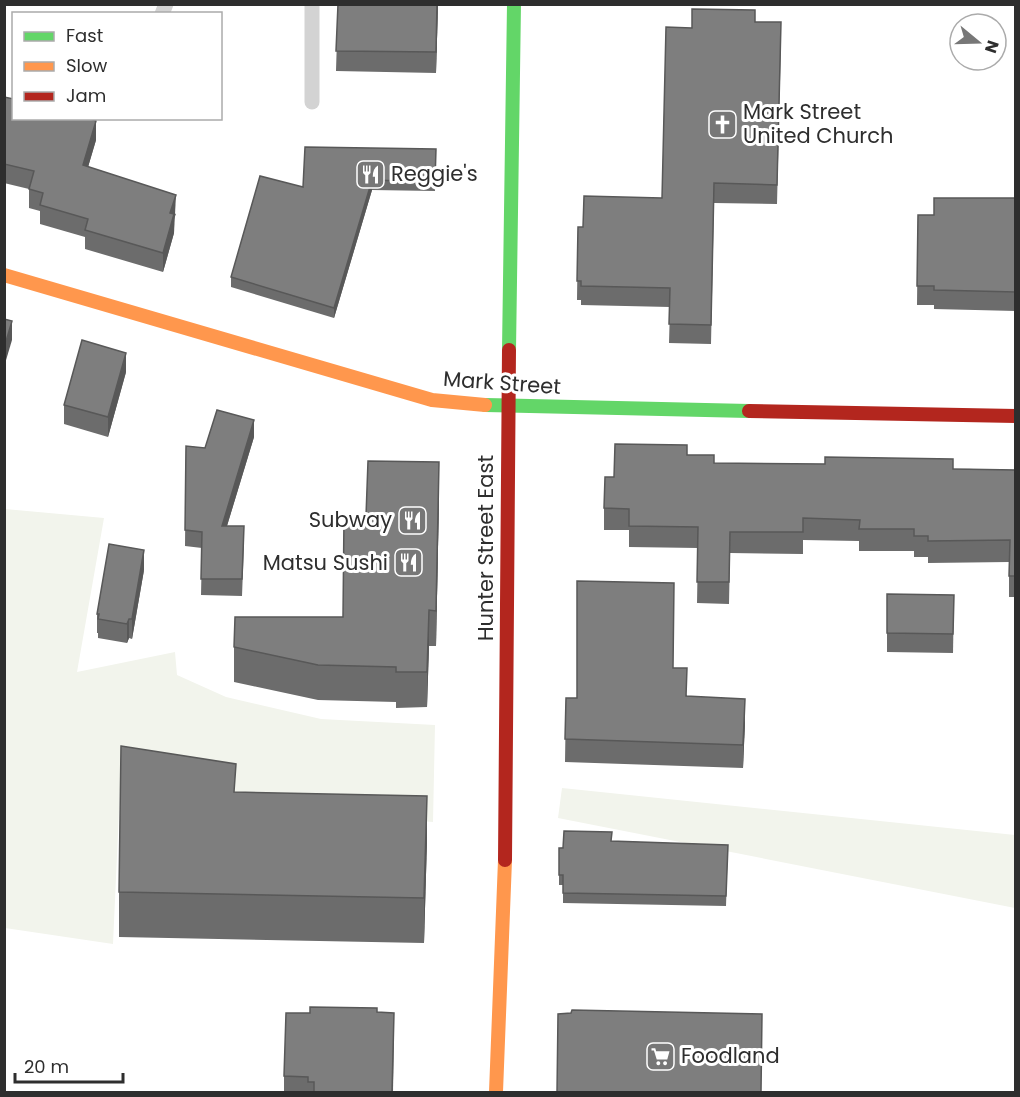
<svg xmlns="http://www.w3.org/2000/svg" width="1020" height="1097" font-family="Poppins,sans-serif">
	<rect width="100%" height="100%" fill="#fff"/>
	<g fill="#f2f4ec">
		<polygon points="5,509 104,518 77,672 175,652 177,675 226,697 321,719 435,725 433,822 239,808 120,789 113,944 5,928"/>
		<polygon points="562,788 1015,835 1015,908 558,818"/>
	</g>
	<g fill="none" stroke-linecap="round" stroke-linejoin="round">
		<g stroke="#d3d3d3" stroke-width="15">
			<polyline points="312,4 312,102"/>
			<polyline points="162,14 166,4"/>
		</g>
		<g stroke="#63d668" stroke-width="14">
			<polyline points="509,350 514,4"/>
			<polyline points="485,405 749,411"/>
		</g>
		<g stroke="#ff974d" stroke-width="14">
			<polyline points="4,275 432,400 485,405"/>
			<polyline points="496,1092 505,860"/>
		</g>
		<g stroke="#b3261e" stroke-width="14">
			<polyline points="749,411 1016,416"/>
			<polyline points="505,860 509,350"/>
		</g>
	</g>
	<g fill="#6c6c6c">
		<polygon points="338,4 438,4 436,73 336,71"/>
		<polygon points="755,22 781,41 777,204 714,203 711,344 669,343 670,307 581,305 581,300 577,300 578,227 583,227 662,198 692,28"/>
		<polygon points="4,97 96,140 88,167 176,214 174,219 174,233 163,272 85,249 85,237 40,224 40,211 29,208 29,189 4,183"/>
		<polygon points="436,149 435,191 372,190 334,318 231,287 231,277 303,187"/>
		<polygon points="1016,198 1016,311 934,309 934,305 917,305 918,215 934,215"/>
		<polygon points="126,372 108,437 64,424 64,405"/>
		<polygon points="254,437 227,526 244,543 242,596 201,595 202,548 185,546 186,446 205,448"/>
		<polygon points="687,455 714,463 1016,470 1016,597 1009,597 1009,562 928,563 928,557 914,557 914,551 859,551 859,541 803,540 803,554 730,553 729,604 697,603 698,548 629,547 629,530 604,530 604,508 614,477"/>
		<polygon points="439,497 436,646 429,646 427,707 396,708 396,702 318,700 234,682 234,647 343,617 366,516"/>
		<polygon points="144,570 132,639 129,638 127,643 98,638 98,633 97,633 97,614"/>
		<polygon points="887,594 954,595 953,653 887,652"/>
		<polygon points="673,668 687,696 745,722 743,768 565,762 566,698 577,698"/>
		<polygon points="236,792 427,841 424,943 119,937 119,892"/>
		<polygon points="612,841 728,845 726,906 563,903 563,885 559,885 559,848"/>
		<polygon points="377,1012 394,1037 393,1092 284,1092 284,1076 310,1013"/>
	</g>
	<g fill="#585858">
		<polygon points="437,4 438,4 436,73 436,52"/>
		<polygon points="96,121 96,140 83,184 83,165"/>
		<polygon points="372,180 372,190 334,318 334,308"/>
		<polygon points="176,195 174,233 163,272 163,253 170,213"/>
		<polygon points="12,321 12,340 4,367 4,348"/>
		<polygon points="126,353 126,372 108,437 108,417"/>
		<polygon points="254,420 254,437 222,542 222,526"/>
		<polygon points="439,462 439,497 436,646 436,611"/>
		<polygon points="144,550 144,570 132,639 132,619"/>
		<polygon points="429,610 429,646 427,707 427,672"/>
		<polygon points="129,619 129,638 127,643 127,624"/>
		<polygon points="745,699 745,722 743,768 743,745"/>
		<polygon points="427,796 427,841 424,943 424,898"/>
	</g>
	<g fill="#7e7e7e" stroke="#585858" stroke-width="1.5">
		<polygon points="338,4 437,4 436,52 336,51"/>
		<polygon points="692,9 755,10 755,22 781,22 777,185 714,183 711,325 669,324 670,288 581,286 581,281 577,281 578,227 583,227 584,196 662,198 666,27 692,28"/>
		<polygon points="4,97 14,99 14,118 88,118 96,121 83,165 176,195 170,213 174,214 163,253 85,230 88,219 40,205 43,193 29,189 34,171 4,164"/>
		<polygon points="305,147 436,149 435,182 372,180 334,308 231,277 260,176 303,187"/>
		<polygon points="934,198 1016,198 1016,292 934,290 934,286 917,286 918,215 934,215"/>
		<polygon points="4,319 12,321 4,348"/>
		<polygon points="82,340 126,353 108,417 64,405"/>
		<polygon points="217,410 254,420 222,526 244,526 242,579 201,579 202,532 185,530 186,446 205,448"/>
		<polygon points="615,444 687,445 687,455 714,455 714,463 825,464 825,457 953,459 953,469 1016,470 1016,576 1009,576 1010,540 928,541 928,536 914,536 914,529 859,529 860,520 803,518 803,532 730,532 729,582 697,582 698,527 629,526 629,509 604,508 605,477 614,477"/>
		<polygon points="368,461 439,462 436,611 429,610 427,672 396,672 396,667 318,665 234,647 235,617 343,617 344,516 366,516"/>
		<polygon points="109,544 144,550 132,619 129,619 127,624 98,619 99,614 97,614"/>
		<polygon points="577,581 674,583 673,668 687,668 686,696 745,699 743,745 565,739 566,698 577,698"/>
		<polygon points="887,594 954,595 953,634 887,633"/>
		<polygon points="121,746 236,764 234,792 427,796 424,898 119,892"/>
		<polygon points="564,831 612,832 611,841 728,845 726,896 563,893 563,875 559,875 559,848 563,848"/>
		<polygon points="310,1007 377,1008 377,1012 394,1013 392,1092 314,1092 314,1082 308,1082 308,1077 284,1076 286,1013 310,1013"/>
		<polygon points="572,1010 762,1014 761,1092 557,1092 558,1014 571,1013"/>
	</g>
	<defs>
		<symbol id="church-square" viewBox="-11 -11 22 22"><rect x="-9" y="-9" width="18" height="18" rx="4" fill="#777" stroke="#fff"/><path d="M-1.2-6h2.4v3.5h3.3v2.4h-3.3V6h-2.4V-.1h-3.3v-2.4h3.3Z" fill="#fff"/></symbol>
		<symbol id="restaurant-square" viewBox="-11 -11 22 22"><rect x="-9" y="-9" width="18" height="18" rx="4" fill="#777" stroke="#fff"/><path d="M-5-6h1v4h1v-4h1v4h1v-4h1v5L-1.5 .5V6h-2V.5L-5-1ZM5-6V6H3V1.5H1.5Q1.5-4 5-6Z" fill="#fff"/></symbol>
		<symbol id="supermarket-square" viewBox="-11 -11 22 22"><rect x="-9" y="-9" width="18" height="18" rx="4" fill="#777" stroke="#fff"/><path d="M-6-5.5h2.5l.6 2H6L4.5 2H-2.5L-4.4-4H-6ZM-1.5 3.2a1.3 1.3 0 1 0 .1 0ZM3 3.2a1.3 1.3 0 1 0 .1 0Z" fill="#fff"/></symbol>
	</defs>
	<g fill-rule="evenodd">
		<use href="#church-square" x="706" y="108" width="33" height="33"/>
		<use href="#restaurant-square" x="354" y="158" width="33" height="33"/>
		<use href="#restaurant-square" x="396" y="504" width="33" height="33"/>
		<use href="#restaurant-square" x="392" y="546" width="33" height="33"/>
		<use href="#supermarket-square" x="644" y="1040" width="33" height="33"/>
	</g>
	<g text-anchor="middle" stroke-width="6" stroke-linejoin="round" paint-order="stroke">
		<g font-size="21" fill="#2e2e2e" stroke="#fff" text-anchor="start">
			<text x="743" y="119">Mark Street<tspan x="743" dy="24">United Church</tspan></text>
			<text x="391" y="181">Reggie's</text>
			<text x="392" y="527" text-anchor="end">Subway</text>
			<text x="388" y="570" text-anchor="end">Matsu Sushi</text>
			<text x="681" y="1063">Foodland</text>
		</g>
		<g font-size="21" fill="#2e2e2e" stroke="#fff">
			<text transform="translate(502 383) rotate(4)" y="7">Mark Street</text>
			<text transform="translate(486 548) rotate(-90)" y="7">Hunter Street East</text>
		</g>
	</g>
	<rect width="1020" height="1097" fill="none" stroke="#2e2e2e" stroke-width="12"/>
	<rect x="12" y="12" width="210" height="108" fill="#ffffff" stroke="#ababab" stroke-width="1.5"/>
	<rect x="24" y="32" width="30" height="9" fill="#63d668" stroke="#ababab" stroke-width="1.5"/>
	<text x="66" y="42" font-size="18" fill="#2e2e2e">Fast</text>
	<rect x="24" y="62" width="30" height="9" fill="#ff974d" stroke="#ababab" stroke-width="1.5"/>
	<text x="66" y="72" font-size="18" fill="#2e2e2e">Slow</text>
	<rect x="24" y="92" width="30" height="9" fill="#b3261e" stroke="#ababab" stroke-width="1.5"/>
	<text x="66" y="102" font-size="18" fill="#2e2e2e">Jam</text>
	<g transform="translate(978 42) rotate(109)"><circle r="28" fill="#ffffff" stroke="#ababab" stroke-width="1.5"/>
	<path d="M0-4.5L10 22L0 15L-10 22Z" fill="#777777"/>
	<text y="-9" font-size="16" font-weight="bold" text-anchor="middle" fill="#2e2e2e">N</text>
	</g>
	<path d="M15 1073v9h108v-9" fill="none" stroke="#2e2e2e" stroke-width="3"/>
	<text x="24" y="1073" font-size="18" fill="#2e2e2e" stroke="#ffffff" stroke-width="4.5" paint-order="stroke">20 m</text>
</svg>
